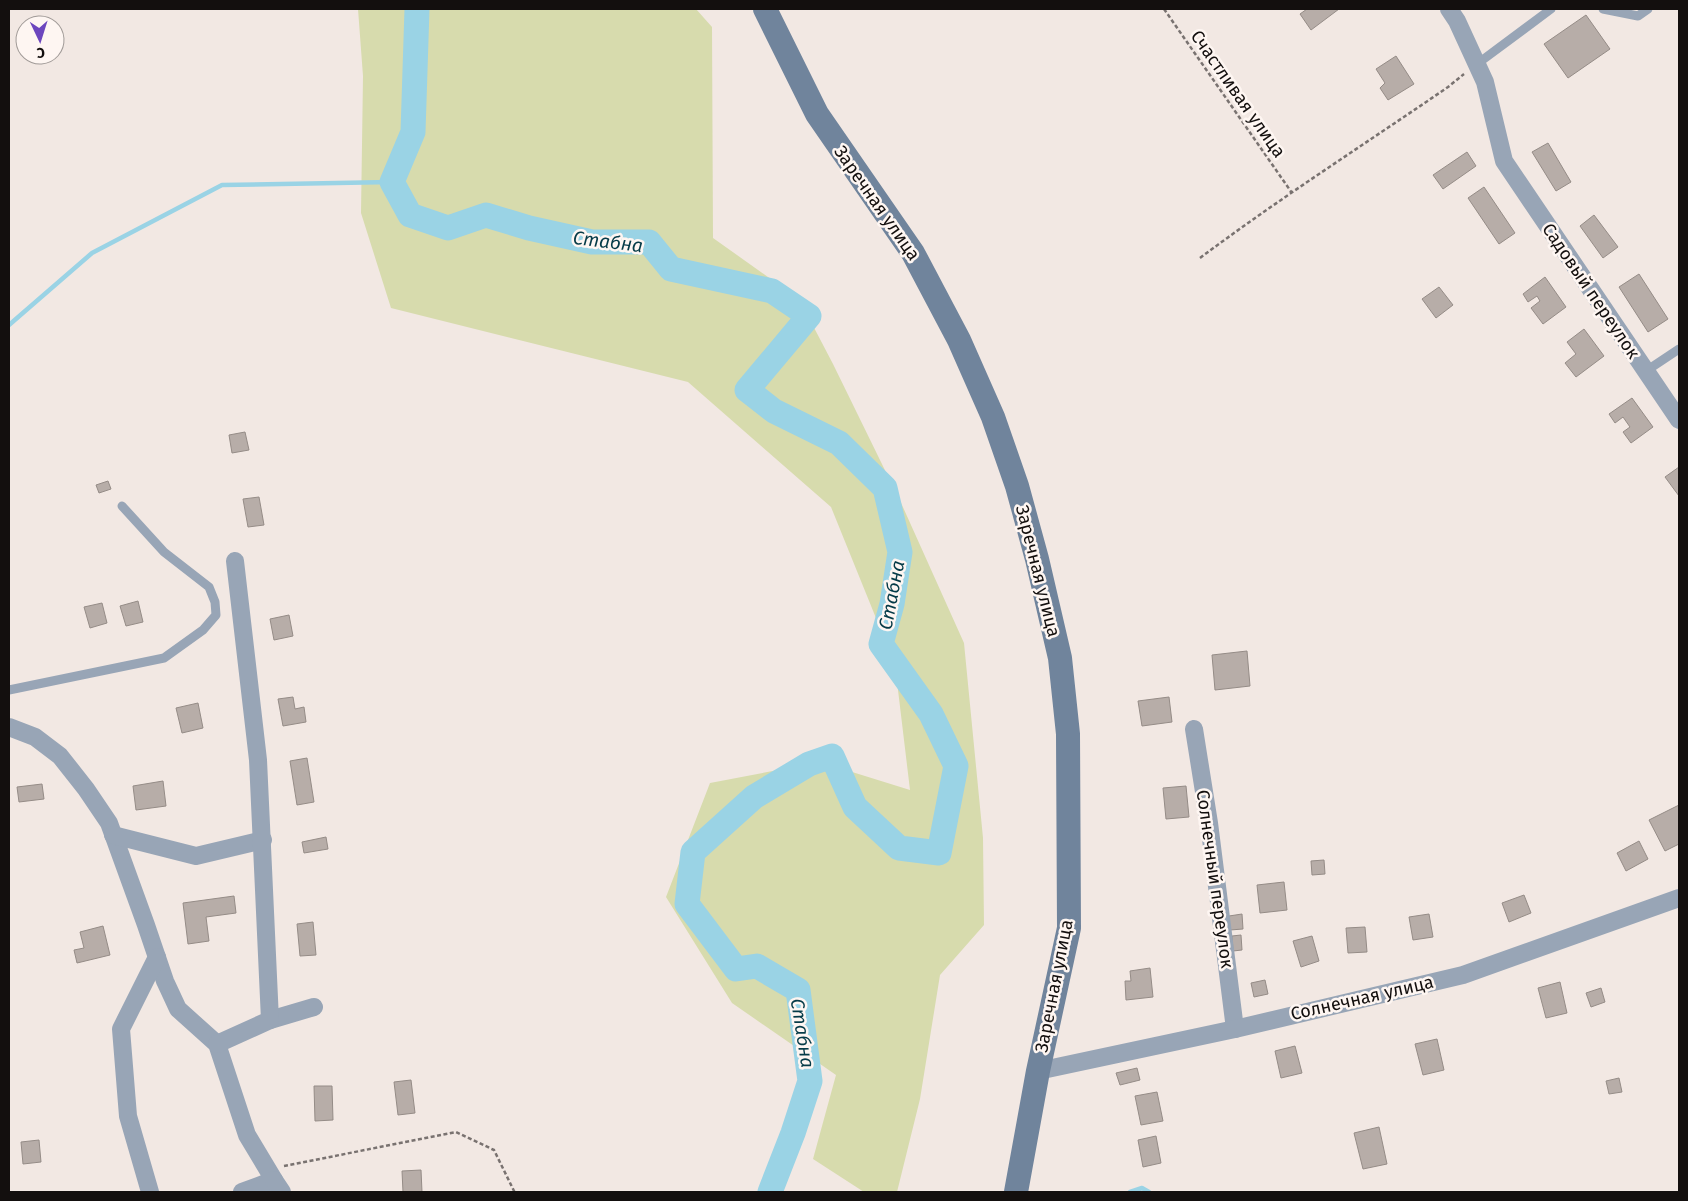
<svg xmlns="http://www.w3.org/2000/svg" width="1688" height="1201" font-family="'Fira Sans',sans-serif">
	<rect width="100%" height="100%" fill="#f2e8e3"/>
	<polygon fill="#d7dbad" points="358,9 696,9 712,27 713,238 799,299 833,364 902,505 964,643 983,838 984,925 940,975 920,1099 897,1192 864,1192 813,1159 836,1075 732,1003 666,897 710,783 820,762 910,790 895,665 831,507 688,382 391,308 361,213 363,76"/>
	<g fill="none" stroke-linecap="round" stroke-linejoin="round">
		<g stroke="#9ad3e5" stroke-width="4.5">
			<polyline points="9,325 92,253 222,185 392,182"/>
			<polyline points="1130,1192 1142,1188 1149,1192"/>
		</g>
		<polyline stroke="#9ad3e5" stroke-width="25" points="417,9 413,132 392,182 410,215 448,228 486,215 529,228 592,242 649,242 671,269 772,291 809,316 747,390 774,411 839,443 885,488 900,552 892,604 881,644 931,714 956,766 939,853 899,848 855,807 832,756 809,764 754,797 693,852 687,904 736,969 757,966 798,990 810,1081 793,1133 770,1192"/>
	</g>
	<g fill="#b7ada8" stroke="#958c87">
		<polygon points="1307,9 1339,9 1311,30 1300,14"/>
		<polygon points="1586,15 1610,49 1568,78 1544,44"/>
		<polygon points="1396,56 1414,84 1388,100 1380,88 1385,83 1376,69"/>
		<polygon points="1548,143 1571,182 1556,191 1532,152"/>
		<polygon points="1467,152 1476,166 1443,189 1433,175"/>
		<polygon points="1484,187 1515,233 1499,244 1468,198"/>
		<polygon points="1594,215 1618,247 1603,258 1580,226"/>
		<polygon points="1639,274 1668,319 1648,332 1619,287"/>
		<polygon points="1545,277 1566,307 1543,324 1531,308 1540,301 1537,296 1528,302 1523,294"/>
		<polygon points="1439,287 1453,305 1436,318 1422,299"/>
		<polygon points="1584,329 1604,356 1576,377 1565,363 1576,354 1567,342"/>
		<polygon points="1632,398 1653,427 1631,443 1623,432 1630,427 1623,417 1615,423 1609,414"/>
		<polygon points="245,432 249,450 232,453 229,435"/>
		<polygon points="1679,467 1679,496 1665,477"/>
		<polygon points="108,481 111,489 99,493 96,485"/>
		<polygon points="259,497 264,525 248,527 243,499"/>
		<polygon points="138,601 143,622 126,626 120,606"/>
		<polygon points="102,603 107,623 90,628 84,607"/>
		<polygon points="289,615 293,636 274,640 270,619"/>
		<polygon points="1247,651 1250,686 1215,690 1212,655"/>
		<polygon points="293,697 295,709 304,707 306,722 283,726 278,699"/>
		<polygon points="1169,697 1172,722 1142,726 1138,701"/>
		<polygon points="198,703 203,728 182,733 176,708"/>
		<polygon points="307,758 314,802 297,805 290,761"/>
		<polygon points="163,781 166,806 136,810 133,786"/>
		<polygon points="42,784 44,799 19,802 17,787"/>
		<polygon points="1186,786 1189,817 1166,819 1163,788"/>
		<polygon points="1679,805 1679,844 1665,851 1649,820"/>
		<polygon points="326,837 328,849 304,853 302,842"/>
		<polygon points="1639,841 1648,859 1626,871 1617,853"/>
		<polygon points="1324,860 1325,874 1312,875 1311,861"/>
		<polygon points="1284,882 1287,910 1260,913 1257,885"/>
		<polygon points="1524,895 1531,913 1509,922 1502,903"/>
		<polygon points="234,896 236,913 206,917 209,941 188,944 183,903"/>
		<polygon points="1242,914 1243,929 1230,930 1229,916"/>
		<polygon points="1429,914 1433,937 1413,940 1409,917"/>
		<polygon points="313,922 316,955 300,956 297,924"/>
		<polygon points="103,926 110,955 77,963 74,950 84,948 80,932"/>
		<polygon points="1365,927 1367,952 1348,953 1346,928"/>
		<polygon points="1241,935 1242,950 1233,951 1232,936"/>
		<polygon points="1312,936 1319,961 1301,967 1293,941"/>
		<polygon points="1150,968 1153,997 1126,1000 1125,981 1131,981 1130,971"/>
		<polygon points="1265,980 1268,994 1254,997 1251,983"/>
		<polygon points="1560,982 1567,1013 1546,1018 1538,988"/>
		<polygon points="1601,988 1605,1002 1591,1007 1586,993"/>
		<polygon points="1437,1039 1444,1070 1423,1075 1415,1044"/>
		<polygon points="1295,1046 1302,1073 1281,1078 1275,1051"/>
		<polygon points="1137,1068 1140,1080 1120,1085 1116,1073"/>
		<polygon points="1619,1078 1622,1092 1609,1094 1606,1081"/>
		<polygon points="411,1080 415,1113 398,1115 394,1082"/>
		<polygon points="314,1086 332,1086 333,1120 315,1121"/>
		<polygon points="1157,1092 1163,1121 1141,1125 1135,1096"/>
		<polygon points="1379,1127 1387,1164 1363,1169 1354,1133"/>
		<polygon points="1156,1136 1161,1163 1143,1167 1138,1140"/>
		<polygon points="39,1140 41,1162 23,1164 21,1142"/>
		<polygon points="421,1170 422,1192 403,1192 402,1171"/>
	</g>
	<g fill="none" stroke-linecap="round" stroke-linejoin="round">
		<g stroke="#797270" stroke-width="2.5" stroke-dasharray="4 2.5" stroke-linecap="butt">
			<polyline points="1164,9 1292,193"/>
			<path d="M1200,258C1280,198 1365,144 1448,87L1464,74"/>
			<polyline points="284,1166 456,1132 494,1150 514,1191 517,1192"/>
		</g>
		<g stroke="#98a5b6" stroke-width="9">
			<polyline points="1603,9 1638,16 1648,9"/>
			<polyline points="1477,64 1551,9"/>
			<polyline points="1646,371 1679,349"/>
			<polyline points="9,690 164,658 203,630 216,615 215,602 209,587 164,552 122,506"/>
		</g>
		<g stroke="#98a5b6" stroke-width="18">
			<polyline points="1449,9 1457,21 1485,82 1504,161 1679,420"/>
			<polyline points="9,727 35,737 60,756 86,789 109,823 146,925 165,981 178,1009 217,1044 247,1135 274,1180 242,1192"/>
			<polyline points="1194,729 1209,823 1235,1029"/>
			<polyline points="113,835 196,856 263,840"/>
			<polyline points="270,1020 314,1007"/>
			<polyline points="217,1044 270,1020 258,760 235,561"/>
			<polyline points="1038,1071 1235,1029 1463,975 1679,898"/>
			<polyline points="274,1180 282,1192"/>
			<polyline points="150,1192 128,1116 121,1029 157,957"/>
		</g>
		<polyline stroke="#70849c" stroke-width="24" points="765,9 817,114 913,253 959,340 993,417 1017,486 1037,559 1060,658 1068,734 1069,928 1038,1071 1016,1192"/>
	</g>
	<g text-anchor="middle" stroke-width="5" stroke-linejoin="round" paint-order="stroke">
		<g font-size="18" fill="#130f0e" stroke="#fef6f2">
			<text transform="translate(1238 94) rotate(55)" y="6">Счастливая улица</text>
			<text transform="translate(877 203) rotate(55)" y="6">Заречная улица</text>
			<text transform="translate(1591 291) rotate(56)" y="6">Садовый переулок</text>
			<text transform="translate(1038 571) rotate(76)" y="6">Заречная улица</text>
			<text transform="translate(1215 879) rotate(82)" y="6">Солнечный переулок</text>
			<text transform="translate(1054 986) rotate(-79)" y="6">Заречная улица</text>
			<text transform="translate(1362 998) rotate(-13)" y="6">Солнечная улица</text>
		</g>
		<g font-size="19" font-style="italic" fill="#053b48" stroke="#fef6f2">
			<text transform="translate(608 241) rotate(7)" y="7">Стабна</text>
			<text transform="translate(891 595) rotate(-79)" y="7">Стабна</text>
			<text transform="translate(803 1033) rotate(81)" y="7">Стабна</text>
		</g>
	</g>
	<rect width="1688" height="1201" fill="none" stroke="#130f0e" stroke-width="20"/>
	<g transform="translate(40 40) rotate(176)"><circle r="24" fill="#fef6f2" stroke="#a09a97"/>
	<path d="M0-4L9 19L0 12L-9 19Z" fill="#6c46be"/>
	<text y="-8" font-size="14" font-weight="bold" text-anchor="middle" fill="#130f0e">С</text>
	</g>
</svg>
